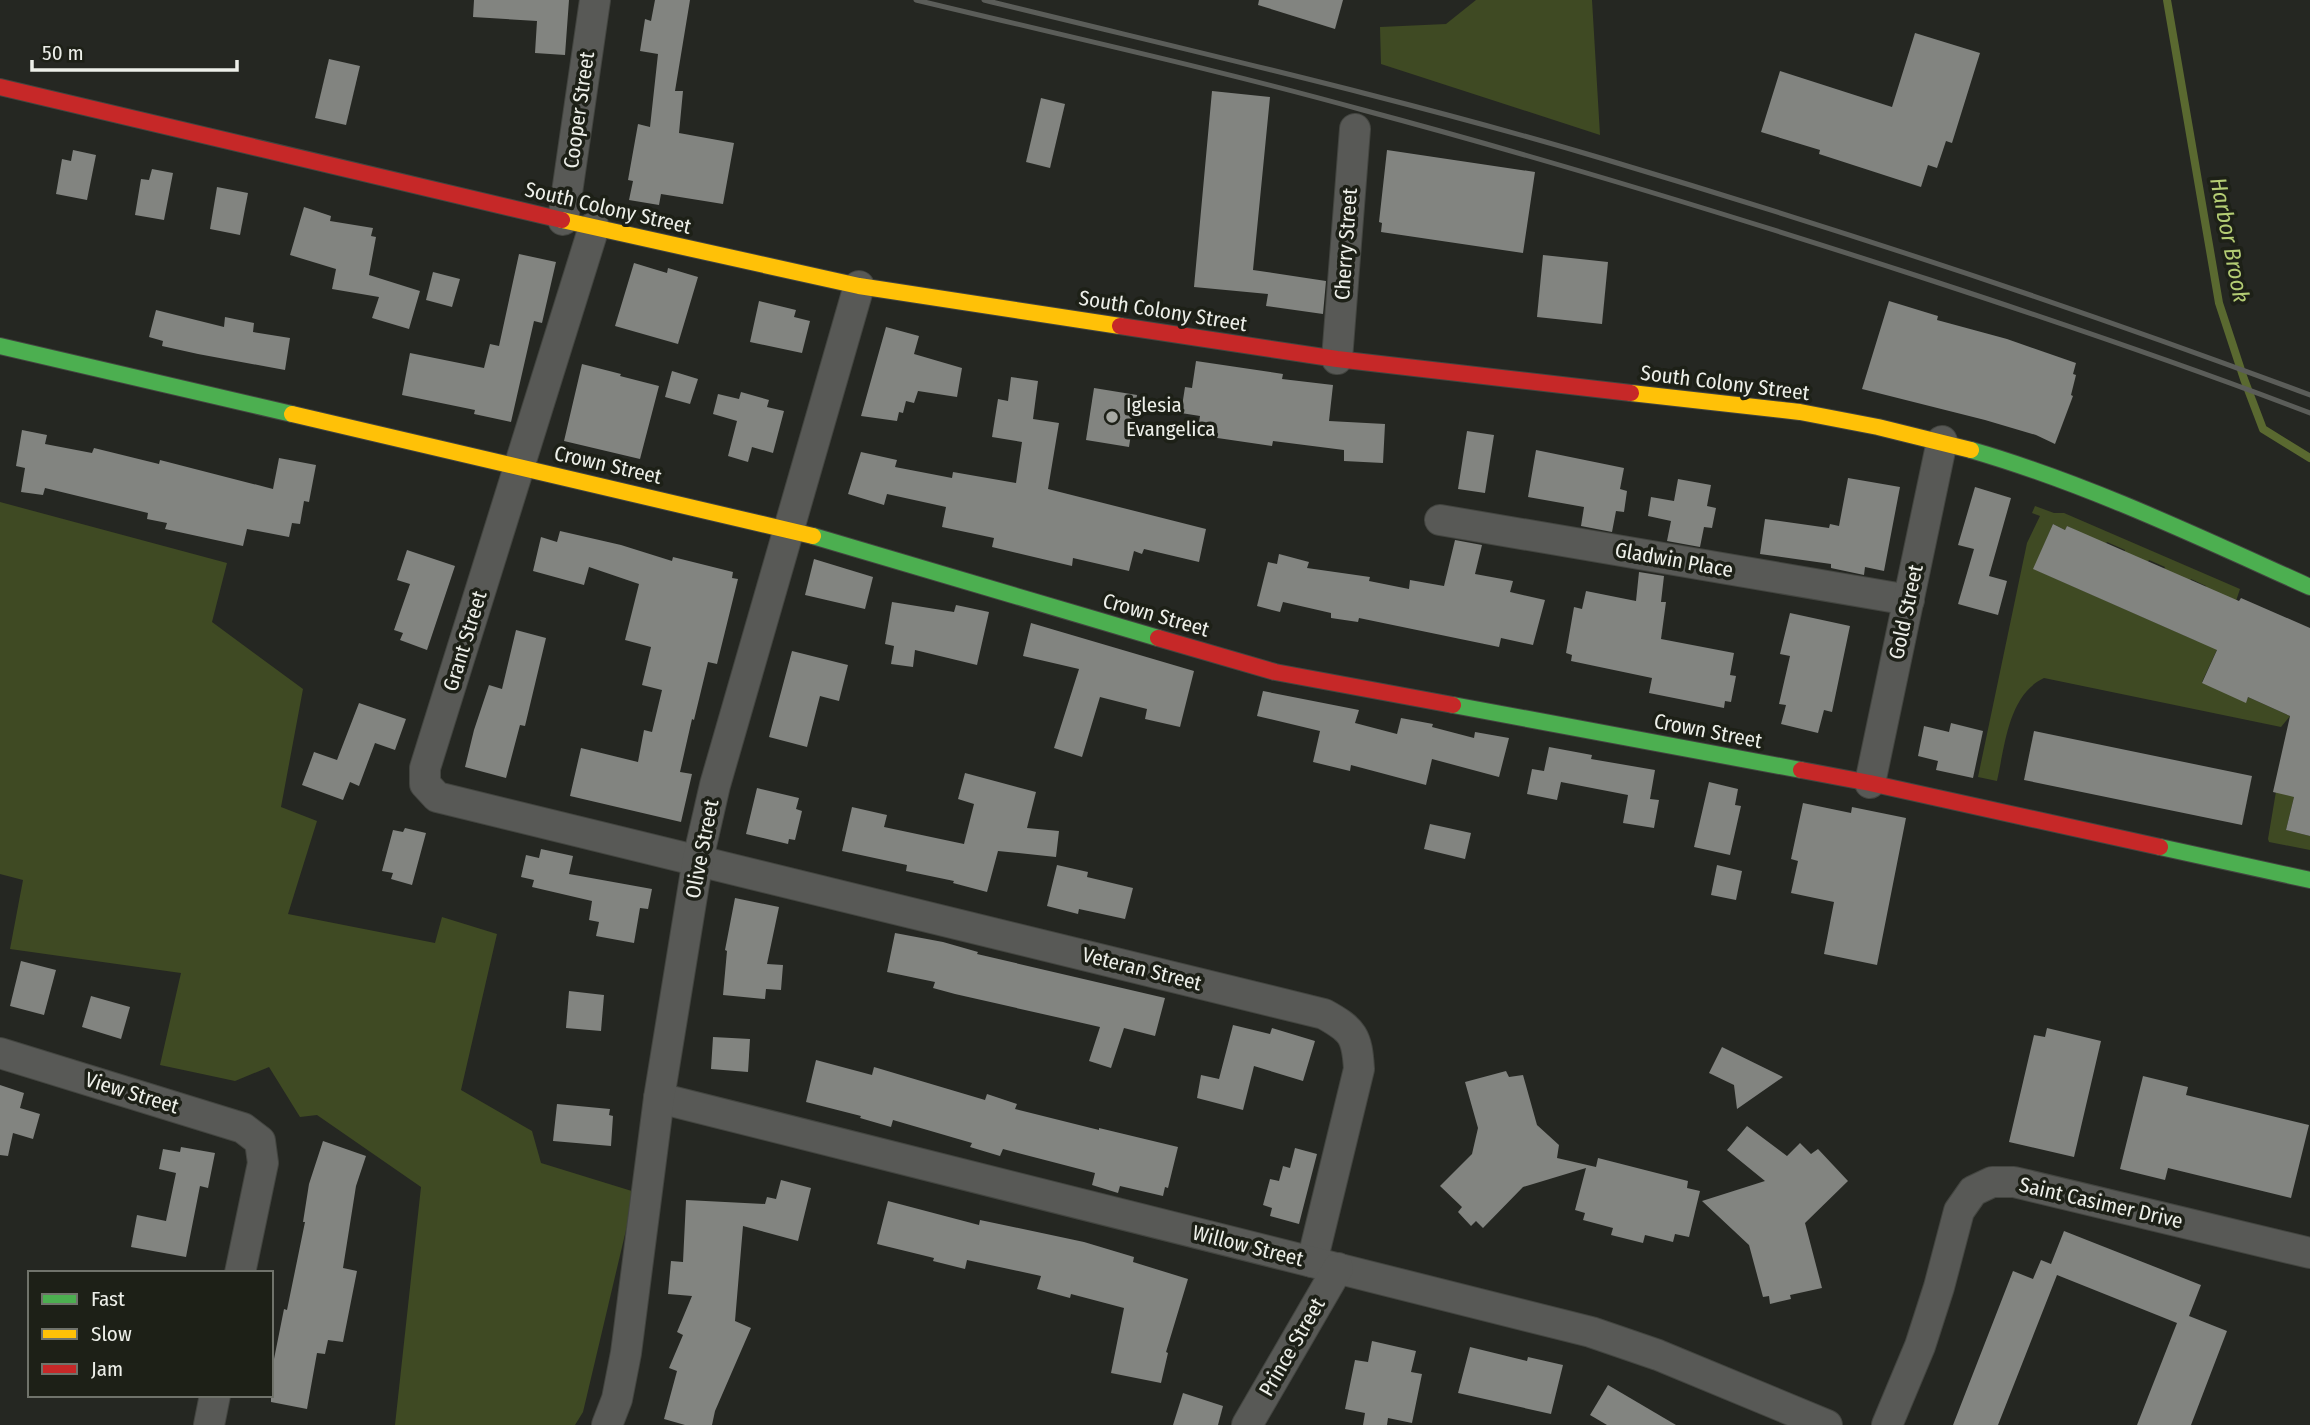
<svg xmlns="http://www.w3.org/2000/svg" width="2310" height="1425" font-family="'Fira Sans Condensed',sans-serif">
	<rect width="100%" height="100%" fill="#252722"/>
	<g fill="#3f4a23" fill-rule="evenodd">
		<polygon points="1476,0 1592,0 1600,135 1381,64 1380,27 1446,24"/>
		<polygon points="0,502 227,563 212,622 303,689 281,807 317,821 288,914 435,943 442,917 497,934 461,1090 532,1131 541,1163 635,1192 583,1412 575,1425 395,1425 421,1187 317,1115 300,1117 269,1067 235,1081 160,1065 181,973 10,949 23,880 0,874"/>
		<path d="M2035,506L2054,513H2064L2240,589L2236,601L2238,604L2202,682L2246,702L2248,697L2290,716L2281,727L2044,678C2008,695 2005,746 1997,781L1978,777L2027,543L2040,516L2032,513ZM2053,524L2065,530L2067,526L2105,545L2107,542L2125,550L2124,554L2147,563L2149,560L2165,567L2163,572L2189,583L2191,579L2206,586L2197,641L2034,569Z"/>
		<polygon points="2283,750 2294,797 2286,830 2310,836 2310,850 2269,842 2268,839"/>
	</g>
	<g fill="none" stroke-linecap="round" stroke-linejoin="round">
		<polyline stroke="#5a6930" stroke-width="8" points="2167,0 2219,303 2244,379 2263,429 2310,458"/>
	</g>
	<g fill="#828480">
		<polygon points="474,0 569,0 565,55 535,53 537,21 473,17"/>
		<polygon points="655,0 690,0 675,91 683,91 679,133 734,143 723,204 661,194 659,205 629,200 633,181 628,180 638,124 650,127 658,54 640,51 645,19 651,21"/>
		<polygon points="1259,0 1343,0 1335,29 1258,5"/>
		<polygon points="1915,33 1980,53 1952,143 1946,141 1937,168 1928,165 1921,187 1819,154 1820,150 1761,132 1780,71 1892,107"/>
		<polygon points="329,59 360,66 346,125 315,118"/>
		<polygon points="1212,91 1270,97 1253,270 1326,281 1323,314 1266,306 1268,294 1194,287"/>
		<polygon points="1041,98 1065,104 1050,168 1026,162"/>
		<polygon points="73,150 96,155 87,200 56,194 62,159 71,161"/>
		<polygon points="1387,150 1535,172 1523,253 1381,232 1382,223 1379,222"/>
		<polygon points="152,169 173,173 164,220 135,215 141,179 149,180"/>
		<polygon points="217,187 248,193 240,235 210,229"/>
		<polygon points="304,207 331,216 330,221 373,228 371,236 376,237 369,275 420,291 409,329 372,318 379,297 332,289 336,269 290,255"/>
		<polygon points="519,254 556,262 542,323 534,321 511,422 474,414 475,410 402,395 410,353 484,368 490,344 499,346"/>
		<polygon points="1543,255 1608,262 1602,324 1537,317"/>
		<polygon points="634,263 667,273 668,268 698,277 678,344 615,326"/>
		<polygon points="433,272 460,279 452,307 426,300"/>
		<polygon points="759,301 796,310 794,317 810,321 802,353 750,342"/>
		<polygon points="1889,301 1938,316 1937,320 2007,339 2076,363 2073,374 2076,375 2071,395 2073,396 2055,444 2036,435 1985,420 1862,389"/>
		<polygon points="156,310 224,327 225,317 254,323 253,332 290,338 285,370 198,354 162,346 163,341 149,337"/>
		<polygon points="886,327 919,336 914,354 962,368 957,397 918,391 914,403 906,401 903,413 899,412 897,421 861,416"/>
		<polygon points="1196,361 1283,374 1282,379 1333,385 1329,421 1385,424 1383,463 1344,461 1344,450 1273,441 1272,446 1197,435 1200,416 1181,413 1185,387 1192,388"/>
		<polygon points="582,364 621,374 620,376 659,386 640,459 564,441"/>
		<polygon points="672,371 698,379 690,404 665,397"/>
		<polygon points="1011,377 1038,381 1033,419 1059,423 1048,489 1206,529 1199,562 1144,549 1142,554 1134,551 1129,571 1073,558 1072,566 992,547 994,538 942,527 946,507 887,494 884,505 848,494 861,452 897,460 895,467 952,478 953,472 1016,483 1022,442 992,437 998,399 1008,401"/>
		<polygon points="1094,388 1137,395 1129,447 1086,440"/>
		<polygon points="741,392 769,400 767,407 784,411 773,453 752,447 748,462 728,456 737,421 713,414 718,394 739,399"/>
		<polygon points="22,430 47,435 45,444 92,453 94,448 159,464 160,460 273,489 279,458 316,465 309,502 304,501 300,524 292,523 289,537 247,529 243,546 165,529 167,523 147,519 148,513 45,488 43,495 21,492 25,468 16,466"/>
		<polygon points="1467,431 1494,435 1485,493 1458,489"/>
		<polygon points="1536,450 1624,468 1620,489 1627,491 1624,512 1616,511 1612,532 1581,526 1584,507 1528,497"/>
		<polygon points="1848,478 1900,487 1884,571 1865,567 1864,575 1831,568 1831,564 1760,554 1765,519 1829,528 1830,524 1839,526"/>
		<polygon points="1678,479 1711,485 1707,506 1716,508 1712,528 1704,527 1700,547 1667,541 1671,521 1648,516 1651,497 1674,501"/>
		<polygon points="1975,487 2011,498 1989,576 2007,581 1998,615 1958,604 1974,549 1958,545"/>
		<polygon points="2053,524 2065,530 2067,526 2239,601 2241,598 2310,628 2310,836 2286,830 2294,797 2273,792 2290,716 2248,697 2246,703 2202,683 2217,650 2033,569"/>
		<polygon points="560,531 621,545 672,561 673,557 733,572 732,578 738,579 717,664 708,662 694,720 692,719 680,772 692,774 681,822 570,796 581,748 638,762 644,730 652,732 662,690 642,685 651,647 625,640 639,584 589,567 584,585 533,571 541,537 557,542"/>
		<polygon points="1455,540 1482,545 1475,574 1513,581 1510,592 1545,600 1533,645 1501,638 1499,647 1359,618 1358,622 1331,618 1331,613 1283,602 1280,612 1257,606 1268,562 1277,564 1279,554 1309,562 1307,568 1370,577 1369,581 1409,589 1410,580 1444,586"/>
		<polygon points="407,550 455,566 427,650 400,640 403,633 394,630 410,584 397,580"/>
		<polygon points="814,559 873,577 865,609 805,595"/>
		<polygon points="1639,572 1664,576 1661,602 1666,602 1661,639 1734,653 1730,675 1736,676 1731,702 1725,701 1724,708 1649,693 1652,678 1571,661 1572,655 1566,653 1574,607 1582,609 1586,591 1636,601"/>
		<polygon points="892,602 954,612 956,605 989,612 977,665 915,650 913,667 891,664 894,646 885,644"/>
		<polygon points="1790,613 1850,626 1832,712 1824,710 1818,733 1781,724 1786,705 1779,704 1790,656 1780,654"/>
		<polygon points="1031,623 1194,671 1180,727 1145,719 1147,709 1100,697 1082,757 1054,748 1079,669 1023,656"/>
		<polygon points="516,630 546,638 525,726 520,725 506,778 465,767 474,730 489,685 502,689"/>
		<polygon points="792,651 848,665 839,701 820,696 807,747 769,737"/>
		<polygon points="1263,691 1359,710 1355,723 1397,734 1401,718 1433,724 1432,727 1474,738 1475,732 1509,738 1499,777 1432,759 1426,785 1351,765 1350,771 1313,762 1320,731 1257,716"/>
		<polygon points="359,703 406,719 395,750 375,743 359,786 350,782 343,800 302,785 314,752 337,760"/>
		<polygon points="1951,723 1983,731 1973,778 1936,770 1938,761 1918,756 1924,726 1949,732"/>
		<polygon points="2034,731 2252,776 2242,825 2024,780"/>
		<polygon points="1549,747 1592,755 1591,759 1655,770 1650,799 1659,800 1654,828 1623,823 1628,795 1561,782 1557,800 1527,794 1532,769 1544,771"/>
		<polygon points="965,773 1036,792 1027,828 1059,831 1056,857 998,851 987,892 953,883 954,881 906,871 907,865 842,851 852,807 887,815 884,827 964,844 974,804 958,799"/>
		<polygon points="1709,782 1738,789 1735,805 1741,806 1730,855 1694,847"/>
		<polygon points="757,788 799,798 796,809 802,811 795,840 789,839 788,844 746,834"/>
		<polygon points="1803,803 1851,813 1852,807 1906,818 1877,965 1824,954 1834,902 1791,893 1798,861 1791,859"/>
		<polygon points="1430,824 1471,833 1465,859 1424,849"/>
		<polygon points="405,828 426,833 412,885 391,879 393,873 382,871 393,830 403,832"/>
		<polygon points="541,849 573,856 569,874 652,889 648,909 640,908 634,943 596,936 599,922 589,920 592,901 532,887 534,880 521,877 526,855 539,858"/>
		<polygon points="1057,865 1088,872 1087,877 1133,888 1125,919 1079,909 1078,914 1047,906"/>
		<polygon points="1717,865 1742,871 1736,900 1711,895"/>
		<polygon points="735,898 779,907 767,964 783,965 781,990 766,989 765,999 723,995 727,951 725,950"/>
		<polygon points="895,933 943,942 978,952 977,954 1165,998 1155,1036 1124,1028 1111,1068 1089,1061 1100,1027 955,994 933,988 935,982 887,972"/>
		<polygon points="21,961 56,970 44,1015 10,1006"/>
		<polygon points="569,991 604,995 601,1031 566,1028"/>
		<polygon points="91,996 130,1007 121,1039 82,1027"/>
		<polygon points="1233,1025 1270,1034 1272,1028 1315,1041 1303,1081 1254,1066 1243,1110 1197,1098 1201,1075 1219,1079"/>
		<polygon points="2047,1028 2101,1041 2074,1157 2009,1142 2034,1035 2045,1037"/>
		<polygon points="713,1037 750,1039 748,1072 711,1069"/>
		<polygon points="1722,1047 1783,1077 1737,1109 1734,1085 1709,1073"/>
		<polygon points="816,1060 872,1075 874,1067 985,1100 987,1094 1017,1104 1015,1109 1099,1130 1099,1128 1178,1147 1168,1188 1165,1187 1163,1196 1120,1186 1118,1193 1092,1185 1095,1173 1003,1149 1000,1156 970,1147 972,1143 893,1120 891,1127 860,1118 861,1116 806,1102"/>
		<polygon points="1506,1071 1509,1077 1523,1075 1537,1125 1559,1145 1557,1158 1596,1167 1598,1158 1688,1181 1687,1188 1700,1191 1689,1237 1675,1234 1673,1242 1645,1235 1643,1243 1611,1235 1613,1228 1583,1220 1585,1213 1575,1210 1586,1168 1523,1187 1483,1228 1476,1221 1471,1226 1458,1212 1462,1207 1440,1186 1472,1154 1478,1128 1465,1082"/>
		<polygon points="2143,1076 2188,1087 2186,1095 2309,1125 2291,1198 2168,1168 2165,1180 2120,1169"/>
		<polygon points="0,1085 24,1093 20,1108 40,1114 33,1139 13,1133 8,1156 0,1155"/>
		<polygon points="557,1104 610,1109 609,1115 613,1116 611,1146 553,1141"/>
		<polygon points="1747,1126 1787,1156 1800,1143 1811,1154 1818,1149 1848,1181 1805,1223 1822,1288 1790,1295 1791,1299 1770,1304 1769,1296 1763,1297 1749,1245 1702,1201 1765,1181 1727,1150"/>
		<polygon points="323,1141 366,1156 356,1186 343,1268 357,1271 343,1342 328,1340 325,1354 317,1353 307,1409 271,1402 271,1374 284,1309 287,1310 305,1222 303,1222 309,1184"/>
		<polygon points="181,1147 215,1153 208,1188 200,1186 186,1257 131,1247 137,1215 166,1221 176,1173 159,1169 163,1149 180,1152"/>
		<polygon points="1295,1148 1317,1154 1299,1224 1270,1216 1272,1208 1263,1205 1270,1179 1279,1181 1283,1166 1290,1168"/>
		<polygon points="781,1180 811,1188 798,1241 743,1226 735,1321 751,1328 715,1411 712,1425 685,1425 664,1419 677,1371 669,1368 683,1335 677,1332 692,1296 668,1294 671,1261 683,1262 686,1200 765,1204 767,1197 776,1199"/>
		<polygon points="888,1201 979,1225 980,1220 1084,1242 1134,1257 1133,1262 1188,1279 1166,1352 1168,1353 1161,1383 1111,1373 1124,1308 1071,1294 1070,1298 1037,1289 1041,1276 967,1260 965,1269 933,1261 934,1258 877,1244"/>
		<polygon points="2064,1231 2201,1285 2189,1316 2227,1331 2191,1425 2137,1425 2177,1323 2057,1275 1998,1425 1953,1425 2013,1271 2033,1279 2041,1260 2051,1264"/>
		<polygon points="1372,1341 1416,1351 1411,1372 1422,1374 1412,1423 1388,1418 1387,1425 1363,1425 1365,1413 1345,1409 1355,1360 1368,1362"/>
		<polygon points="1470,1347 1527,1361 1528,1357 1563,1365 1551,1414 1458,1393"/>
		<polygon points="1608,1385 1676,1425 1607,1425 1590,1415"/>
		<polygon points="1183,1393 1223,1406 1218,1425 1173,1425"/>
	</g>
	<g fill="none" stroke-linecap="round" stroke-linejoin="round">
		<defs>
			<g id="street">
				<polyline points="563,220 595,0"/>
				<path d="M594,227L425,768V784L437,797L1324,1014C1353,1030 1357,1036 1359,1069L1312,1262"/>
				<polyline points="1337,359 1355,129"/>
				<polyline points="1440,520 1909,600"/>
				<polyline points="1870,783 1942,441"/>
				<polyline points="0,1053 243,1128 260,1141 263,1163 240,1273"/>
				<polyline points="659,1098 1591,1332 1658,1355 1827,1425"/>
				<polyline points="209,1425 215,1395"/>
				<polyline points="607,1425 617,1399 626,1353 659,1098 698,859 715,785 859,286"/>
				<polyline points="1247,1425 1338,1268"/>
				<polyline points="1887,1425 1920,1346 1939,1287 1959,1211 1973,1191 1992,1182 2014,1182 2310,1253"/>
			</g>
			<g id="fast">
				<polyline points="0,346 292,414"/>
				<path d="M1971,450C2088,484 2199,537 2310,587"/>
				<polyline points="813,536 1158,638"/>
				<polyline points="1453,705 1801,770"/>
				<polyline points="2160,847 2310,880"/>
			</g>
			<g id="slow">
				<polyline points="562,220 859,286 1120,326"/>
				<polyline points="1631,393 1800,412 1878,427 1971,450"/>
				<polyline points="292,414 813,536"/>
			</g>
			<g id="jam">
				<polyline points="0,87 562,220"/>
				<polyline points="1120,326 1337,359 1631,393"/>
				<polyline points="1158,638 1275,672 1453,705"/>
				<polyline points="1801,770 1870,783 2160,847"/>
			</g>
		</defs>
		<use href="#street" stroke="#434540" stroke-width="32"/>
		<use href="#fast" stroke="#434540" stroke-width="18"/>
		<use href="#slow" stroke="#434540" stroke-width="18"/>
		<use href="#jam" stroke="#434540" stroke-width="18"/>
		<use href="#street" stroke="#585956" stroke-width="30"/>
		<use href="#fast" stroke="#4caf50" stroke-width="16"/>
		<use href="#slow" stroke="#ffc107" stroke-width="16"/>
		<use href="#jam" stroke="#c62828" stroke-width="16"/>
		<g stroke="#5b5d59" stroke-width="5">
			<path d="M916,0C1065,36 1215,69 1363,110C1554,161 1743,219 1930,280C2058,322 2185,365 2310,413"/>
			<path d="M984,0C1191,51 1399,98 1604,159C1842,230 2078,308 2310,395"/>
		</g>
	</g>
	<circle fill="#a7a9a3" stroke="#1d2017" stroke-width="2.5" cx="1112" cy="417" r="7"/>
	<g text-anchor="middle" stroke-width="7" stroke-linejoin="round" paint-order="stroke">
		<g font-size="21" fill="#edefe9" stroke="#1d2017">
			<text transform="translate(579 110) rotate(-82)" y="7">Cooper Street</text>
			<text transform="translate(608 208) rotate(13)" y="7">South Colony Street</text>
			<text transform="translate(1346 244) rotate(-86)" y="7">Cherry Street</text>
			<text transform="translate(1163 311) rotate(9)" y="7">South Colony Street</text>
			<text transform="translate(1725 383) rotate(7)" y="7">South Colony Street</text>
			<text transform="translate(608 465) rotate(13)" y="7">Crown Street</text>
			<text transform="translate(1674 560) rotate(10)" y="7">Gladwin Place</text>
			<text transform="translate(1906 612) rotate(-78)" y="7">Gold Street</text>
			<text transform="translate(1156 615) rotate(16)" y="7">Crown Street</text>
			<text transform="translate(465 641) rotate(-73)" y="7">Grant Street</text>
			<text transform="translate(1708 731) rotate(11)" y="7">Crown Street</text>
			<text transform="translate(702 849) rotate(-79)" y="7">Olive Street</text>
			<text transform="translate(1142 969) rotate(14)" y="7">Veteran Street</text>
			<text transform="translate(132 1093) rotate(17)" y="7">View Street</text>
			<text transform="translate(2101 1203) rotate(13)" y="7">Saint Casimer Drive</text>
			<text transform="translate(1248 1246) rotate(14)" y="7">Willow Street</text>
			<text transform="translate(1292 1347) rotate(-60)" y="7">Prince Street</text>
		</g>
		<g font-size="21" fill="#edefe9" stroke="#1d2017" text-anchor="start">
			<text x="1126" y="412">Iglesia<tspan x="1126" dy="24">Evangelica</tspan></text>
		</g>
		<g font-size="23" font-style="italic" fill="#b4cd74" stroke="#1d2017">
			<text transform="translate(2230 240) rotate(79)" y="8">Harbor Brook</text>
		</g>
	</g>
	<rect x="28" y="1271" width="245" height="126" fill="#1d2017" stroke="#70736b" stroke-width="2"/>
	<rect x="42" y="1294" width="35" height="10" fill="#4caf50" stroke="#70736b" stroke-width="2"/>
	<text x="91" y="1306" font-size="21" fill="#edefe9">Fast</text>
	<rect x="42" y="1329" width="35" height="10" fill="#ffc107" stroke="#70736b" stroke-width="2"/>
	<text x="91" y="1341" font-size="21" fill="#edefe9">Slow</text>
	<rect x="42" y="1364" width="35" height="10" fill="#c62828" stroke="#70736b" stroke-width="2"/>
	<text x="91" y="1376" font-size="21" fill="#edefe9">Jam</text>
	<path d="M32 60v10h205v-10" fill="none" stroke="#edefe9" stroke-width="3.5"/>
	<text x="42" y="60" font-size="21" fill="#edefe9" stroke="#1d2017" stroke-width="5" paint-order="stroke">50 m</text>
</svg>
